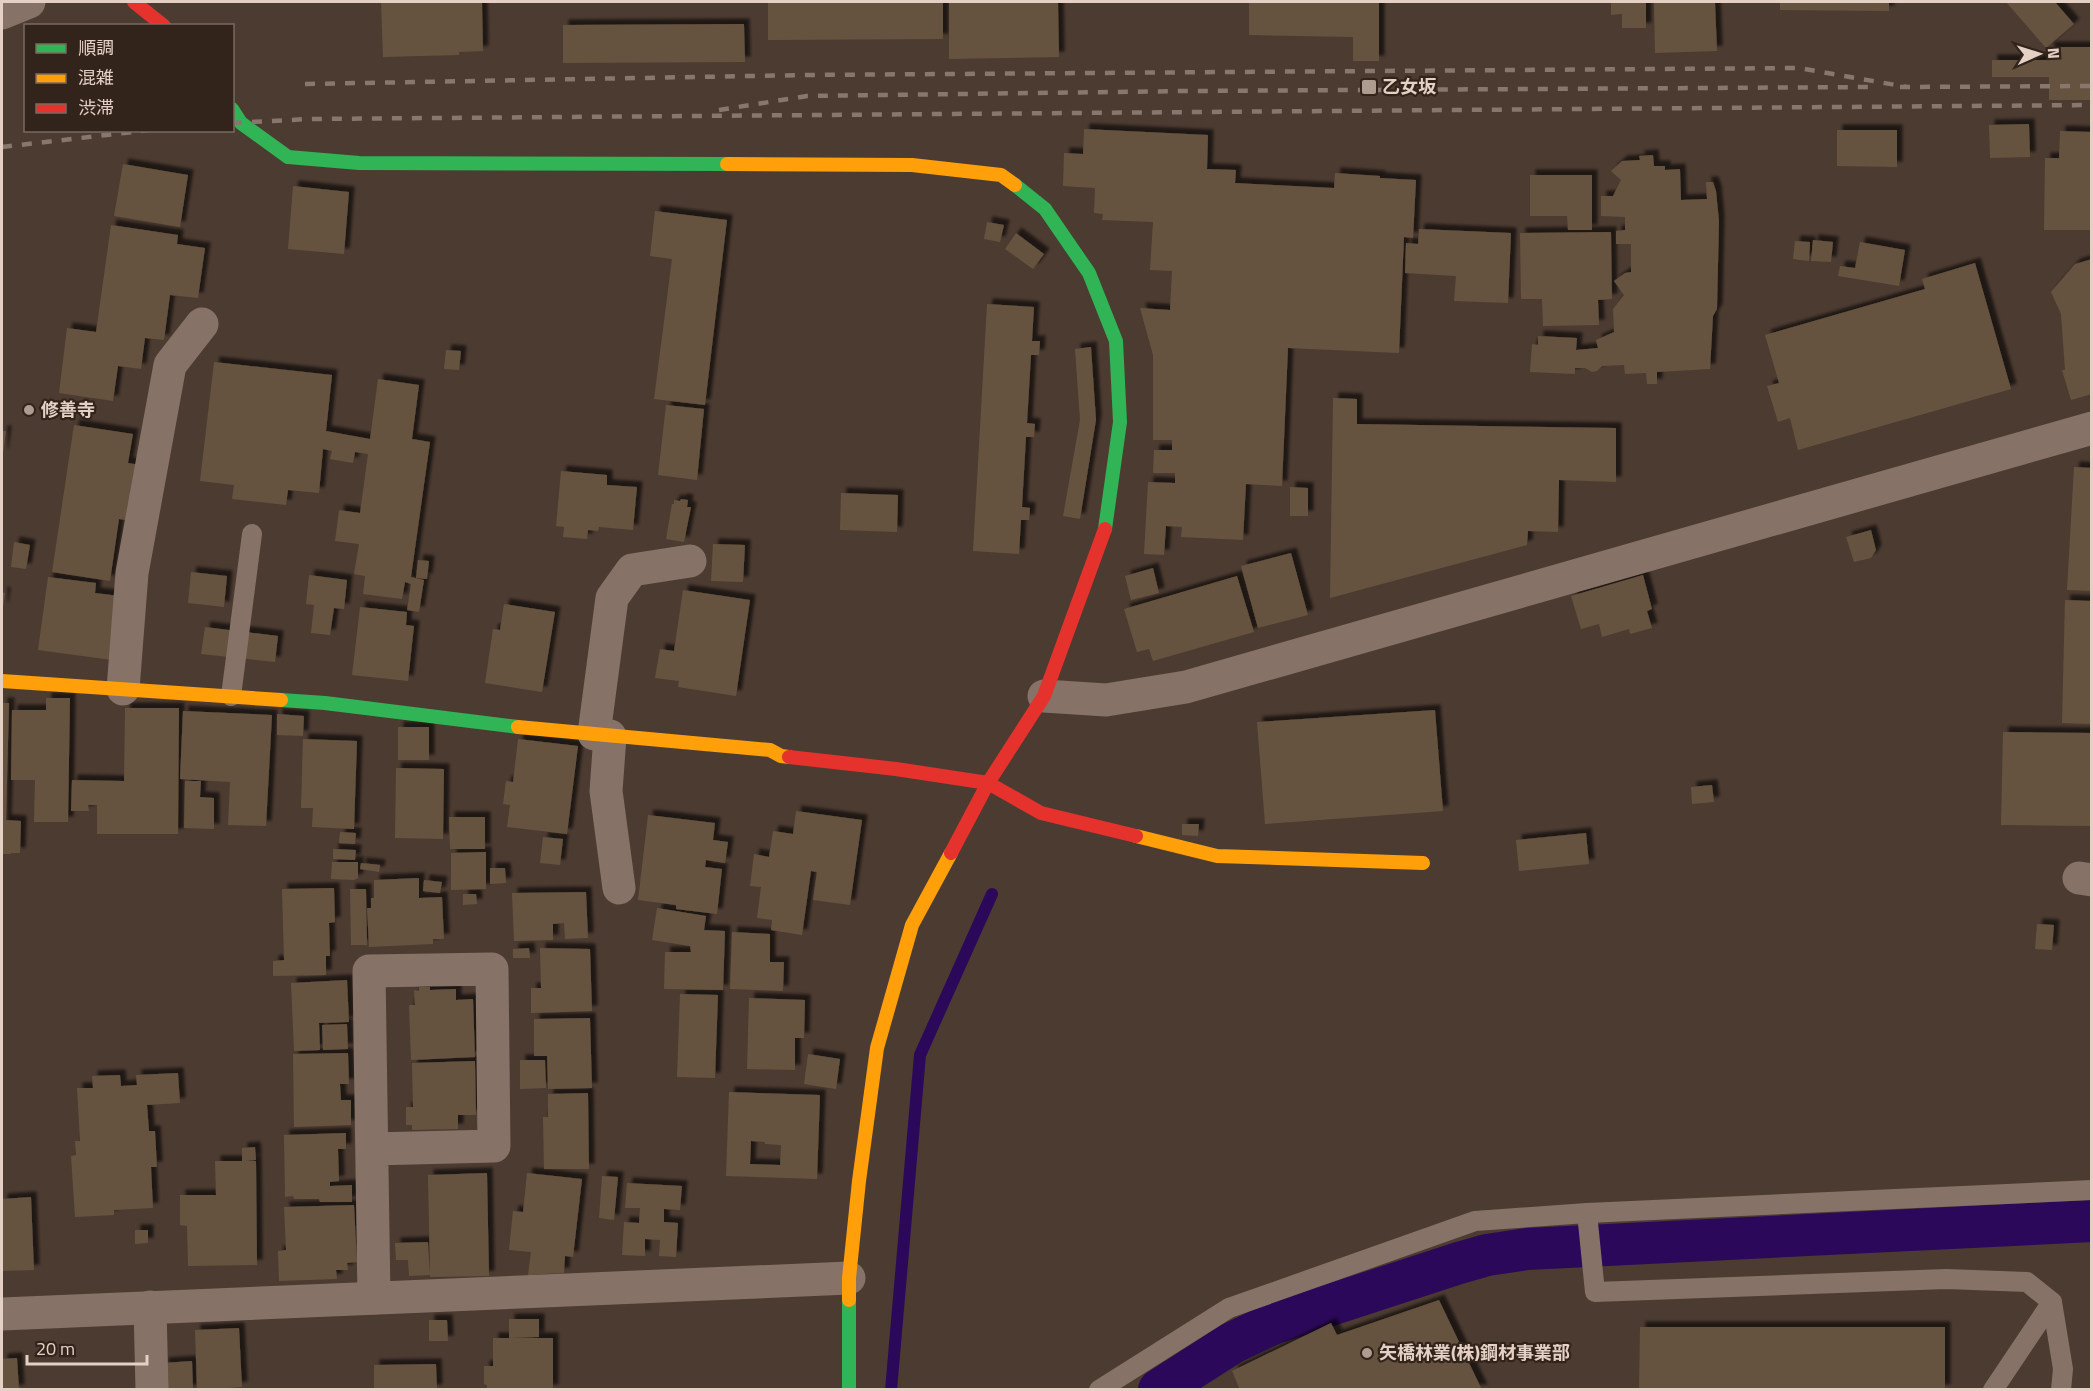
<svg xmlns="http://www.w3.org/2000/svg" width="2093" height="1391" font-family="'Titillium Web','Noto Sans JP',sans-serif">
	<defs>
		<filter id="shadow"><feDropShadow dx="5.5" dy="-5.5" stdDeviation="1.5" flood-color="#0009"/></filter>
	</defs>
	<rect width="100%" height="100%" fill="#4c3b31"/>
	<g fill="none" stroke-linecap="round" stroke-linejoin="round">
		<polyline stroke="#2c085a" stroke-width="12" points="891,1390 920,1055 992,894"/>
		<polyline stroke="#2c085a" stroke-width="42" points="1159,1390 1232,1343 1272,1324 1459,1263 1487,1255 1527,1249 2092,1221"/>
	</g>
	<g fill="#65533f" fill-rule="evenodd" filter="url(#shadow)">
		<polygon points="381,2 482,2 483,51 459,52 459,55 383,57"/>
		<polygon points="768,2 943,2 943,39 768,40"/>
		<polygon points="949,2 1058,2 1059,57 949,59"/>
		<polygon points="1249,2 1379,2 1379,61 1353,61 1353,37 1249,35"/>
		<polygon points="1611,2 1646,2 1646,28 1622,28 1622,14 1611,15"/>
		<polygon points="1654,2 1715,2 1717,51 1655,53"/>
		<polygon points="1780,2 1889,2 1889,11 1780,10"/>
		<polygon points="2006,2 2055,2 2074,24 2046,48"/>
		<polygon points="744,24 745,62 563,63 563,25"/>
		<polygon points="2049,47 2092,47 2092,100 2049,100 2049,77 1992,77 1992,60 2049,60"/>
		<polygon points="2029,124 2030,157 1990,158 1989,125"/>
		<polygon points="1084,129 1208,135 1207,169 1236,170 1235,183 1334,188 1335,173 1380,176 1380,178 1416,180 1413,238 1404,237 1399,353 1288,348 1282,486 1246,484 1243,540 1181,537 1182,527 1166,526 1164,555 1144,554 1148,482 1175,483 1175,473 1153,473 1154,450 1172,450 1172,440 1153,440 1153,355 1140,308 1170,310 1172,271 1150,270 1153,222 1102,220 1103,214 1094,213 1095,188 1063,186 1064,153 1083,154"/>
		<polygon points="1837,130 1897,130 1897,167 1837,166"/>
		<polygon points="2060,131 2092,132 2092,230 2044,230 2045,158 2059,158"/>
		<polygon points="1653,155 1654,166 1665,166 1665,170 1680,169 1681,200 1707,199 1706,182 1713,182 1716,191 1719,221 1717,309 1713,316 1710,369 1657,372 1657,384 1647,384 1646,373 1625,374 1624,365 1602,366 1597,371 1592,372 1585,368 1575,368 1575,374 1530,372 1532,344 1538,345 1538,336 1577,338 1576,350 1598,348 1596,340 1614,332 1613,309 1624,295 1614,281 1625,273 1631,272 1631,244 1616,244 1616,231 1625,230 1625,217 1601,216 1601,196 1613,196 1621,180 1611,171 1622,161 1640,160 1639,156"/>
		<polygon points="123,164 188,175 180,227 114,216"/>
		<polygon points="1530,175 1592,175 1592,230 1568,230 1567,216 1530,216"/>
		<polygon points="293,186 349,192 344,254 288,249"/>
		<polygon points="655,211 727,220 705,405 654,399 672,259 650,256"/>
		<polygon points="987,222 1004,225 1000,242 984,239"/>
		<polygon points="111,225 178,235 177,244 205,248 198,298 170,295 164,340 145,338 141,369 118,366 113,401 59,393 67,328 96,332"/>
		<polygon points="1419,229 1511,233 1508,303 1454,301 1456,276 1405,273 1406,243 1418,244"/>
		<polygon points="1611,232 1612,299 1598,300 1599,325 1543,326 1542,299 1521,299 1520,233"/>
		<polygon points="1016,233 1044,254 1033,269 1005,249"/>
		<polygon points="1813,240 1833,242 1831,262 1811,261"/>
		<polygon points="1795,241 1810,242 1809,261 1793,259"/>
		<polygon points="1860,242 1905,250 1899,286 1838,276 1840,266 1855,268"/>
		<polygon points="2092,259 2092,394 2071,400 2062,370 2065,370 2061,314 2051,292 2075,264"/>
		<polygon points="1975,263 2011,389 1798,450 1790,418 1778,422 1767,386 1779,383 1765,335 1925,289 1922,279"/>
		<polygon points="987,304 1034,307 1032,341 1040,341 1039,355 1031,355 1027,423 1035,424 1034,437 1026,437 1022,507 1030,508 1029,520 1021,520 1019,554 973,551"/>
		<polygon points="1091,347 1096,420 1080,519 1063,516 1080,420 1075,349"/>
		<polygon points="446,350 461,351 459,370 444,369"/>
		<polygon points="214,362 332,375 326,431 370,439 378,379 419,385 412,439 430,442 411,577 424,580 419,612 407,610 411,584 405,582 402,599 363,594 365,576 354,574 359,544 335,541 339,510 360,513 368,454 355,452 353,463 330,459 332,451 323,449 319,493 288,490 286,505 232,499 234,485 200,481"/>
		<polygon points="1333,398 1357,399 1357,424 1616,428 1616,482 1559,480 1558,532 1528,531 1527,545 1330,598"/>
		<polygon points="666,405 704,409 697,480 658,475"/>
		<polygon points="74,425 133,434 128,463 141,465 133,521 119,519 110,581 52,572"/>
		<polygon points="2,431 6,431 3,454 2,454"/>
		<polygon points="2074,467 2092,468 2092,591 2067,590"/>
		<polygon points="561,471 607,475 607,485 637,487 633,530 599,527 598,531 588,530 587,539 563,537 564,527 556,526"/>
		<polygon points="1290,487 1308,488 1308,516 1290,516"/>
		<polygon points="841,493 898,495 897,532 840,530"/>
		<polygon points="681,499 688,500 687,507 691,507 684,542 666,539 672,504 674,504 674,500 680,501"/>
		<polygon points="1871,530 1876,550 1871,558 1854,562 1846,537"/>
		<polygon points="14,542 30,545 26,569 11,567"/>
		<polygon points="713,544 745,545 743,582 711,581"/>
		<polygon points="1291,553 1308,615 1258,628 1241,566"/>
		<polygon points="418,560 429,561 427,579 416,578"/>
		<polygon points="1153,568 1159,593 1131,600 1125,576"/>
		<polygon points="191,572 227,576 224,607 188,603"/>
		<polygon points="309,575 347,580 344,609 334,608 330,635 311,633 314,605 306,604"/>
		<polygon points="1643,575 1652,609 1647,611 1652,628 1630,634 1629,629 1602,637 1599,624 1581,629 1571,596"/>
		<polygon points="1237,576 1254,632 1153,661 1149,649 1137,652 1124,609"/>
		<polygon points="48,577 96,583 95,593 120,596 112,660 38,650"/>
		<polygon points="683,590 750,600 736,696 678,687 679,681 655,678 660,649 674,651"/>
		<polygon points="2,592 5,593 3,608 2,607"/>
		<polygon points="2065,600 2092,601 2092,724 2062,723"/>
		<polygon points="504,604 555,612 542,692 485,683 493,629 500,630"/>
		<polygon points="360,607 407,612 406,625 414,626 408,681 352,675"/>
		<polygon points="205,627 278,636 275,662 201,654"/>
		<polygon points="46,698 70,698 68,822 34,822 35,780 11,780 12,710 46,710"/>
		<polygon points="2,703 9,703 6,820 21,821 20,853 11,853 11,854 2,854"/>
		<polygon points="125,708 179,708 178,834 97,834 97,805 88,805 89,811 71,811 72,780 124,781"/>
		<polygon points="1435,710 1443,811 1265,824 1257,722"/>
		<polygon points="183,711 272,715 266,826 228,825 230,782 180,779"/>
		<polygon points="277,714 304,716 303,736 277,735"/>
		<rect x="398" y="727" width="31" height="33"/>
		<polygon points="2003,732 2092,733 2092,826 2001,825"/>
		<polygon points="303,739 357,741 354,829 312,827 313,808 301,808"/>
		<polygon points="518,739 578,746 567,834 507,827 510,805 503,804 506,781 513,782"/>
		<polygon points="396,768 444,769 443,839 395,838"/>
		<polygon points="185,781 201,781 200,797 214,798 214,829 184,828"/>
		<polygon points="1712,785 1714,802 1692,804 1691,787"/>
		<polygon points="796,811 862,820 850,905 813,900 817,872 811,871 802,935 771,930 772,920 757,918 761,887 750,886 754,854 769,857 773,831 793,834"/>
		<polygon points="648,815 715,823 713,840 728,842 725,863 706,860 705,867 722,869 717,914 676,909 676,905 638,900"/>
		<polygon points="449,817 485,817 485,849 450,849"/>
		<polygon points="1182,824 1199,824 1198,836 1182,835"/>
		<polygon points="340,832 356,833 355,844 339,843"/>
		<polygon points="1586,833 1589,864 1519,871 1516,840"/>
		<polygon points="543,837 563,839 560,865 540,863"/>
		<polygon points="333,849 356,850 355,860 333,859"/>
		<polygon points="486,852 486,889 451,890 451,853"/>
		<polygon points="332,862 358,862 358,878 354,880 331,879"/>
		<polygon points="361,863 380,865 379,872 360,869"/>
		<polygon points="490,868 505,868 506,883 490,884"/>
		<polygon points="419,878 419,898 442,897 444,939 433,939 433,944 369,947 367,908 371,908 371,898 374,898 374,880"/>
		<polygon points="424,880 442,882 440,893 423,891"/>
		<polygon points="334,888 335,922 329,923 330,956 326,956 326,975 273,976 273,961 284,960 282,889"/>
		<polygon points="350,889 366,889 367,945 351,945"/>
		<polygon points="586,892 588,938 565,939 564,923 553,924 553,940 514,941 512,893"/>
		<polygon points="463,894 476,894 477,904 463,905"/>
		<polygon points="657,908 706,916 704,930 725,931 723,990 664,989 665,952 691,952 690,946 652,940"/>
		<polygon points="2037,924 2054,925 2052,950 2035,949"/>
		<polygon points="732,932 770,934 770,962 784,962 783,991 730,989"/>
		<polygon points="529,948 530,958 513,958 513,949"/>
		<polygon points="540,948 590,949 592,1011 531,1013 531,988 541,988"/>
		<polygon points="347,980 349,1022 319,1023 320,1050 294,1051 291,983"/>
		<polygon points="419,987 430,987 430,990 456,989 456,1000 473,999 475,1057 411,1060 409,1005 415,1005 414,990 419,991"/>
		<polygon points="680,994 718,995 715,1078 677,1077"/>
		<polygon points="749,998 805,1000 804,1038 795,1038 795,1070 747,1069"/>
		<polygon points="590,1018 592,1088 548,1089 547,1056 534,1056 534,1019"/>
		<polygon points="347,1024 348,1049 323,1050 322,1025"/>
		<polygon points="348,1053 349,1084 340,1084 341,1100 351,1100 351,1125 294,1127 293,1054"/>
		<polygon points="808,1054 840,1059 836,1089 804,1084"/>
		<polygon points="520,1060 545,1060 546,1088 520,1089"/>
		<polygon points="475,1061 476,1115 458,1115 458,1129 412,1130 412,1125 406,1125 406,1107 413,1107 412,1063"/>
		<polygon points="178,1073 180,1103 147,1105 149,1131 155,1131 157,1167 151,1167 153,1208 114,1210 114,1215 75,1217 71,1156 76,1155 75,1141 80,1141 77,1088 93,1088 92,1076 120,1075 121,1086 137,1085 136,1075"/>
		<path d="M729,1092L820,1095L817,1179L726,1176ZM751,1141L765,1142V1144L781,1145L780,1165L750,1164Z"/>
		<polygon points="588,1093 589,1169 544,1169 543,1117 548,1117 548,1094"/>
		<polygon points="346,1133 346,1149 338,1149 339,1181 330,1182 330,1186 352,1185 352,1202 320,1202 319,1199 294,1199 293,1196 285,1197 284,1135"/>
		<polygon points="255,1147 256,1160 245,1160 256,1161 257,1265 188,1266 187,1226 180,1225 180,1195 216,1195 215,1161 242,1161 242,1148"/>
		<polygon points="487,1173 489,1276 430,1277 428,1175"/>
		<polygon points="527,1173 582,1179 573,1257 565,1256 564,1273 528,1275 531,1252 509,1250 513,1211 523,1212"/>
		<polygon points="602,1176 618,1177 614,1220 599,1218"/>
		<polygon points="627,1183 682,1186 680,1210 664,1209 664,1222 678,1223 676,1257 659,1256 660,1240 645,1239 645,1256 622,1255 624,1222 639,1223 640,1208 625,1208"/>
		<polygon points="31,1197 34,1270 2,1271 2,1199"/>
		<polygon points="354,1205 357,1262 347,1263 348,1270 336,1270 337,1279 279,1281 278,1251 286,1250 284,1207"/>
		<polygon points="135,1230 148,1230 148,1243 135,1244"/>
		<polygon points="428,1242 430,1275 409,1276 408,1260 396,1260 395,1243"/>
		<polygon points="1439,1300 1482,1390 1240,1390 1232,1371 1331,1323 1337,1335"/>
		<polygon points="509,1319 539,1319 539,1337 509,1338"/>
		<polygon points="429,1320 447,1320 448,1341 429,1341"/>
		<polygon points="1640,1327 1945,1327 1945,1390 1639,1390"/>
		<polygon points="239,1328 242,1387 197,1390 195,1330"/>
		<polygon points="493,1338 553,1338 553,1390 487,1390 487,1385 484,1384 484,1366 493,1366"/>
		<polygon points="17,1358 19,1390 2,1390 2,1359"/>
		<polygon points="192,1361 193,1390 165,1390 163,1363"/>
		<polygon points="436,1364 437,1390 374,1390 374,1365"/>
	</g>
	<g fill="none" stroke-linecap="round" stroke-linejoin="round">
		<g stroke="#867267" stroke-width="20">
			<polyline points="231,696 252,534"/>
			<polyline points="1587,1213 1595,1292 1946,1279 2027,1282 2052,1302 1993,1390"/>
			<polyline points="2052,1302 2063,1369 2061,1390"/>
			<polyline points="1099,1390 1229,1308 1475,1221 1587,1213 2092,1190"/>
		</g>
		<g stroke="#867267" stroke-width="33">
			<polyline points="2,13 29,2"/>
			<polyline points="123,689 132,573 170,365 202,324"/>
			<polyline points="1044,696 1106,700 1186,687 2092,428"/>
			<polyline points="594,734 612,598 632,570 690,561"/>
			<polyline points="610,736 606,791 619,888"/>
			<polyline points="2079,878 2092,880"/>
			<polyline points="372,1149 494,1146 492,969 369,971 374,1298"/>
			<polyline points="150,1307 152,1390"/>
			<polyline points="2,1314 849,1278"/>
		</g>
		<g stroke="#30b455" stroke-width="14">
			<polyline points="232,109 241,123 288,157 359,163 727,164"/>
			<polyline points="1015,185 1045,209 1089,273 1116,341 1120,422 1105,529"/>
			<polyline points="281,700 325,703 518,727"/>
			<polyline points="849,1300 849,1390"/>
		</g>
		<g stroke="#ff9f0a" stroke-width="14">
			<polyline points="727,164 912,165 1001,175 1015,185"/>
			<polyline points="2,681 281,700"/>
			<polyline points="518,727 770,750 781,756 789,757"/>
			<polyline points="1136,836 1217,856 1423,863"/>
			<polyline points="849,1300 849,1278 859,1181 877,1048 912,925 951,853"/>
		</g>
		<g stroke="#e5322d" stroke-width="14">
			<polyline points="134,2 164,26"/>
			<polyline points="789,757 896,769 988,783 1041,813 1136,836"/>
			<polyline points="951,853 988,783 1044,696 1105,529"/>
		</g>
		<g stroke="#87776d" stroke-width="4.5" stroke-dasharray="10 10" stroke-linecap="butt">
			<polyline points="305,84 806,75 1799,68 1907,87"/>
			<polyline points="1900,87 2092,86"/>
			<polyline points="719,110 807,96 1187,91 1873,87"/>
			<polyline points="232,123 309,119 2092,105"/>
			<polyline points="2,147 150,130"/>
		</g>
	</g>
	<g fill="#af9c91" stroke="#32241b" stroke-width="2">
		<rect x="1361" y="79" width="16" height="16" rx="3"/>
		<circle cx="29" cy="410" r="6"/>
		<circle cx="1367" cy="1353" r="6"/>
	</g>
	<g text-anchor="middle" stroke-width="4.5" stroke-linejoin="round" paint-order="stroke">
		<g font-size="18" font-weight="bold" fill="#e4d0c4" stroke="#32241b" text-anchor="start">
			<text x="1382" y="93">乙女坂</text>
			<text x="41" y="416">修善寺</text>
			<text x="1379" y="1359">矢橋林業(株)鋼材事業部</text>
		</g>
	</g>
	<rect width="2093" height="1391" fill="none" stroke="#e4d0c4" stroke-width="6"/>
	<rect x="24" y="24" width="210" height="108" fill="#32241b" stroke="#79695f" stroke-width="1.5"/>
	<rect x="36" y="44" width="30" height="9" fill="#30b455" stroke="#79695f" stroke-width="1.5"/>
	<text x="78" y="54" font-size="18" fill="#e4d0c4">順調</text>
	<rect x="36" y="74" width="30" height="9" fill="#ff9f0a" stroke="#79695f" stroke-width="1.5"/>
	<text x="78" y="84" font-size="18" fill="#e4d0c4">混雑</text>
	<rect x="36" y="104" width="30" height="9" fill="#e5322d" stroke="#79695f" stroke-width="1.5"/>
	<text x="78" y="114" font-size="18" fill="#e4d0c4">渋滞</text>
	<g transform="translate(2039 54) rotate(87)" stroke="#32241b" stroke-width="4.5" paint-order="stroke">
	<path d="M0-4.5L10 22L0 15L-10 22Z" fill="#e4d0c4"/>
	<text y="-9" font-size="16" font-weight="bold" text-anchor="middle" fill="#e4d0c4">N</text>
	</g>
	<path d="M27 1355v9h120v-9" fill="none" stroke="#e4d0c4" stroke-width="3"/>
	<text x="36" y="1355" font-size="18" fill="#e4d0c4" stroke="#32241b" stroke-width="4.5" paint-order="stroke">20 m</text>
</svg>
